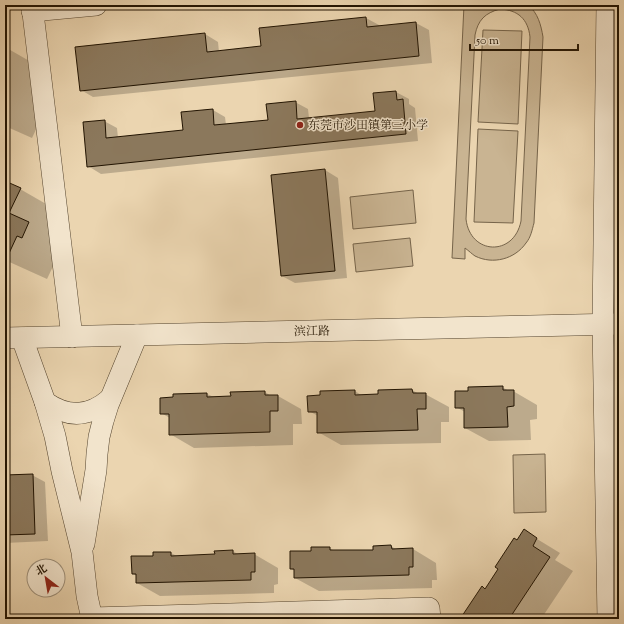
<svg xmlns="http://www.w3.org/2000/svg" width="624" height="624" font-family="'Sorts Mill Goudy','Noto Serif SC',serif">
	<rect width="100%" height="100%" fill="#ebd5b0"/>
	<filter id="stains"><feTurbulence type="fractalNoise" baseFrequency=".005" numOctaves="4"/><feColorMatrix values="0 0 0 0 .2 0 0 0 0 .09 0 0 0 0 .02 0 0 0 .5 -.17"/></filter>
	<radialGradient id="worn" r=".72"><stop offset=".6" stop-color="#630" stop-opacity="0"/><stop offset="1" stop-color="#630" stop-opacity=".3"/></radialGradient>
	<g fill="#c9b492" stroke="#76644a" fill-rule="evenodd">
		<path d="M464,5H528C538,13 541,25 543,37L534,223C532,230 531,237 526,243C515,259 493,265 475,256C472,254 469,251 465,248V259L452,258ZM500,9C518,10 528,19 530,37L521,221C514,257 470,255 466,219L475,35C478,20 485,13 500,9Z"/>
		<polygon points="483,30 522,31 518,124 478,122"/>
		<polygon points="478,129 518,131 513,223 474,222"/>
		<polygon points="413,190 416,223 353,229 350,197"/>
		<polygon points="410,238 413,266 356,272 353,244"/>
		<polygon points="545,454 546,512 514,513 513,455"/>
	</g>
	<g fill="#0003">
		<polygon points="366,18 379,25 379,27 416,23 429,30 432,63 93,97 81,90 76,47 205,34 218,42 219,52 262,47"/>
		<polygon points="5,47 45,70 42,117 32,138 5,126"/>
		<polygon points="396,92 409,99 409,104 415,108 418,141 101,174 88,166 104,121 117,128 118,138 184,131 213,110 225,117 226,125 269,121 295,102 308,109 309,118 376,111"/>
		<polygon points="325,170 338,178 347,278 295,283 282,276"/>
		<polygon points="5,183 20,189 60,212 57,258 47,279 5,260"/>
		<polygon points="502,387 509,391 513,391 537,405 537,419 530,420 531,440 489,441 465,428 465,412 456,407"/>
		<polygon points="412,390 419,394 425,394 449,407 449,422 441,422 441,443 341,445 318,432 318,416 309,411 355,391 361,395 379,395"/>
		<polygon points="265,392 271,396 278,396 301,409 302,424 293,424 293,445 194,448 170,434 170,418 161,413 174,398 174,395 207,394 214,397 232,397"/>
		<polygon points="32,475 45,482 48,541 5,543 5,476"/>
		<polygon points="524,531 560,553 555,560 573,571 541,619 466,619"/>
		<polygon points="391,546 397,550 413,549 436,563 437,580 432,580 432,588 319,591 295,578 295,571 291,569 312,552 329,548 335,551 374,550"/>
		<polygon points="233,551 239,555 254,554 278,568 278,584 274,585 274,593 160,596 137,583 137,576 133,574 154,557 171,553 177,556 216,555"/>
	</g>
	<g fill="#8b785c" stroke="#221402">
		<polygon points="366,17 367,27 416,22 419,56 80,91 75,47 205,33 207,52 261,46 259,28"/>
		<polygon points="396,91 397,100 403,99 406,134 87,167 83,122 105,120 106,138 183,130 181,112 213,109 214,125 268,120 266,104 296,101 297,119 375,111 373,93"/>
		<polygon points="325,169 335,271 281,276 271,175"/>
		<polygon points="5,181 21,188 9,213 29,222 22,238 17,236 5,262"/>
		<polygon points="503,386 503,390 514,390 514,406 507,407 508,427 464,428 464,408 455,408 455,391 468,391 468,387"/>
		<polygon points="412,389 413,393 426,393 426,409 417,409 418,430 317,433 317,412 308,412 307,396 320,395 320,391 355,390 355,395 378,394 378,390"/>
		<polygon points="265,391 265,395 278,395 278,411 270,411 270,432 169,435 169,414 160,414 160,398 173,397 173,394 207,393 207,397 231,396 230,392"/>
		<polygon points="33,474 35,534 5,535 5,475"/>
		<polygon points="524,529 537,538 533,546 550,557 509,619 460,619 482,586 485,589 498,569 495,567 514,538 517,540"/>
		<polygon points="391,545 392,549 413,548 413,567 409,567 409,575 294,578 294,569 290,569 290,551 311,551 311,547 330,547 330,550 373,550 373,546"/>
		<polygon points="233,550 233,554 255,553 255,572 251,572 251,580 136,583 136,574 132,574 131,556 153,556 153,552 171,552 171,556 215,554 214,551"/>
	</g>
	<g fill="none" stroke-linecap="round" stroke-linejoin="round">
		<defs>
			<g id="minor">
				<polyline points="32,5 72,337"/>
				<polyline points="607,5 603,324 608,619"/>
				<polyline points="32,11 96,5"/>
				<polyline points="5,338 619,324"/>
				<polyline points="22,338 45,402 55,436 62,471 82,552 87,596 92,619"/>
				<path d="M45,402C68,418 89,417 110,399"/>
				<polyline points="84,544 96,470 97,454 99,437 103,421 108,405 137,335"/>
				<polyline points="92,618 429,608 430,619"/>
			</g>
		</defs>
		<use href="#minor" stroke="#54442e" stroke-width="22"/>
		<use href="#minor" stroke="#f2e4cc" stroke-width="21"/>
	</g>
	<circle fill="#8f2418" stroke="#f2e4cc" stroke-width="1.5" cx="300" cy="125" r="4"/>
	<g text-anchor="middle" stroke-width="3" stroke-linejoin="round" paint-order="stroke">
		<g font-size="12" fill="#221402" stroke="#f2e4cc" text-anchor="start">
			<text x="308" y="129">东莞市沙田镇第三小学</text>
		</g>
		<g font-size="12" fill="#221402" stroke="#f2e4cc">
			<text transform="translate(312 331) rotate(-1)" y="4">滨江路</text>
		</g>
	</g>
	<rect width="624" height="624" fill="none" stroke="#ebd5b0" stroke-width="20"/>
	<rect x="6" y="6" width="612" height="612" fill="none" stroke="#221402" stroke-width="2"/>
	<rect x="10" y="10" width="604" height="604" fill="none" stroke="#221402"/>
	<g transform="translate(46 578) rotate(329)"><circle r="19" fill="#f2e4cc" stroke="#9f917b"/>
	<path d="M0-3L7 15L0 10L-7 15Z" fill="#8f2418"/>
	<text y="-6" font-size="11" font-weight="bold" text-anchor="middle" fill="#221402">北</text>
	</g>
	<path d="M470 44v6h108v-6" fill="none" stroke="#221402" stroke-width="2"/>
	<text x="476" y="44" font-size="12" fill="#221402" stroke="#f2e4cc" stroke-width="3" paint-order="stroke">50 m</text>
	<rect width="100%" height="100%" filter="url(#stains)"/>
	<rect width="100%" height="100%" fill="url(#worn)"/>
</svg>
